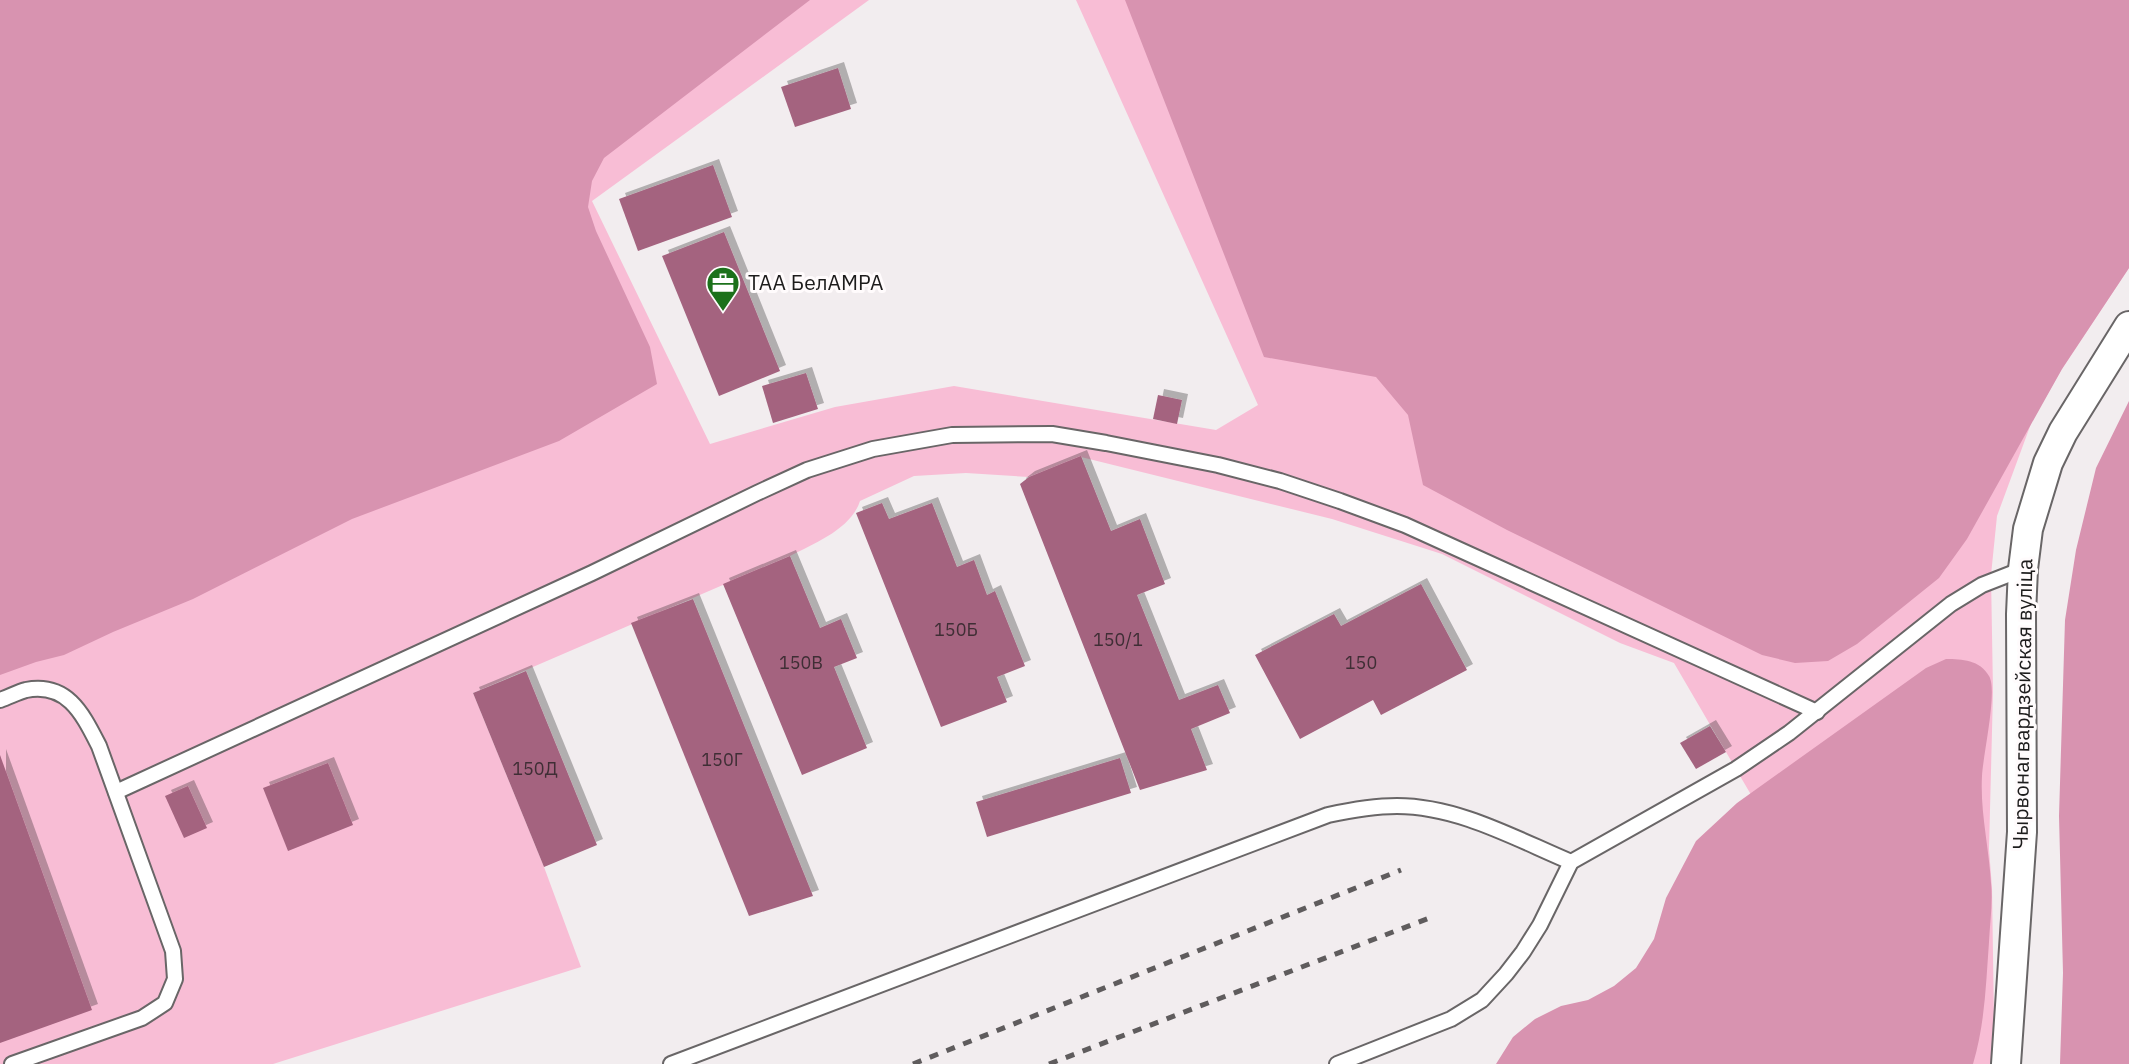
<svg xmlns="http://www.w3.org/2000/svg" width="2129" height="1064" font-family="'IBM Plex Sans',sans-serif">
	<defs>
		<filter id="shadow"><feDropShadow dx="6" dy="-6" stdDeviation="0" flood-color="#0004"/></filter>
	</defs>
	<rect width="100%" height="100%" fill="#f2edef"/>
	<path fill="#f8bdd5" d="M0,0H869L592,201L710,444L835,407L954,386L1216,430L1258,405L1076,0H2129V268L2062,369L2032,421L1997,516L1991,575L1993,692L1989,849L1992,888L1994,1022L1991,1064H1904L1802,882L1674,663L1620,643L1442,554L1332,519L1081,457L1029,477L966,473L914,476L860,501C851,529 815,543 790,556L473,693L544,867L581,967L273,1064H0Z"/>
	<g fill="#d893b0">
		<polygon points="0,0 810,0 604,158 592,181 588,207 596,231 650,347 657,384 559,441 352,519 193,599 113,632 64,655 36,662 0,675"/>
		<polygon points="1125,0 2129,0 2129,268 2062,369 1967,539 1939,578 1857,644 1828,661 1795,663 1762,655 1507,530 1423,485 1408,415 1376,377 1264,357"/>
		<polygon points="2129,401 2129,1064 2060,1064 2063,973 2059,816 2065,620 2076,550 2096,468"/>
		<path d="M1946,659C1962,659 1980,660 1989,676C1998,690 1983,755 1982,776C1980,812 1989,847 1991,883C1993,902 1990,922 1989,942C1986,983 1985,1024 1973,1064H1496L1513,1037L1535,1019L1561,1006L1588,1000L1614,986L1636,968L1654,939L1666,898L1696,841L1737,803L1926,668Z"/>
	</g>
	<g fill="#a4637f" filter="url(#shadow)">
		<polygon points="838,68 851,109 795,127 781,87"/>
		<polygon points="713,165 732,217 638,251 619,199"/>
		<polygon points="724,232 780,371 719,396 662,256"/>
		<polygon points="806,373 818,409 773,423 762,386"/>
		<polygon points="1158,395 1182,400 1177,424 1153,419"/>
		<polygon points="1081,456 1111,531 1140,519 1165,584 1137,595 1179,700 1218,685 1230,713 1191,729 1207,770 1140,790 1020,484 1029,477"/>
		<polygon points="882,503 889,519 932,503 957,567 974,560 987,595 995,591 1025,666 997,677 1007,702 941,727 856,513"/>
		<polygon points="790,556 820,628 841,619 857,658 834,667 867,748 802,775 723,584"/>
		<polygon points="1421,584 1467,670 1381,715 1373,700 1300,739 1255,655 1334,614 1341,626"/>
		<polygon points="693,599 813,896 749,916 631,623"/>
		<polygon points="526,671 597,845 544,867 473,693"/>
		<polygon points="1710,726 1726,752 1696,769 1680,743"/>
		<polygon points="0,755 92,1010 0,1043"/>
		<polygon points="1120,758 1131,793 987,837 976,802"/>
		<polygon points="328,763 353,825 288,851 263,788"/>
		<polygon points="188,786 207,828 184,838 165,796"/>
	</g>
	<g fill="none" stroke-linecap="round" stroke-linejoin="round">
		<defs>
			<g id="service">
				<path d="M0,700C9,697 18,692 26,690C68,682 83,715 99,746L173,951L175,979L165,1003L142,1018L12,1064"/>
				<polyline points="116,792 592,573 757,493 807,470 873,449 952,435 1052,434 1106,443 1218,465 1280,481 1340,501 1405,525 1817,712"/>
				<path d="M671,1064L1328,815C1351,810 1374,806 1397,806C1458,806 1516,839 1571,862"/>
				<polyline points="1337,1064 1451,1019 1482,1000 1506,974 1523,952 1540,925 1571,862 1736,769 1789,733 1951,604 1982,585 2023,569"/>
			</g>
			<polyline id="minor" points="2006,1064 2022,832 2021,614 2023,569 2028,529 2048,463 2063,432 2129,326"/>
		</defs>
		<use href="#service" stroke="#696667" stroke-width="18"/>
		<use href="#minor" stroke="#696667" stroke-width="32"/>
		<use href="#service" stroke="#fff" stroke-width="14"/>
		<use href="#minor" stroke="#fff" stroke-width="28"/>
		<g stroke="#5f5c5d" stroke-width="5" stroke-dasharray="9 9" stroke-linecap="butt">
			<polyline points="913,1064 1401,870"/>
			<polyline points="1049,1064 1432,917"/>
		</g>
	</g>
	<defs>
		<symbol id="office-pin" viewBox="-11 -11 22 30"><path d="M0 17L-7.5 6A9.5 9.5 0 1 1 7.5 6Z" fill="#1c711b" stroke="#fffbfc"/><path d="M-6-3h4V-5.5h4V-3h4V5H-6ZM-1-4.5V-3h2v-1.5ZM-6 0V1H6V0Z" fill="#fff"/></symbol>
	</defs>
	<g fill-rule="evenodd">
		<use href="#office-pin" x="704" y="264" width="38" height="52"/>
	</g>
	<g text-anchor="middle" stroke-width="6" stroke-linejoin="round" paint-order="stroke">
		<g font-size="18" fill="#3f2e35">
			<text x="956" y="636">150Б</text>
			<text x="1118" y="646">150/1</text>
			<text x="801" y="669">150В</text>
			<text x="1361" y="669">150</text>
			<text x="722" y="766">150Г</text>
			<text x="535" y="775">150Д</text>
		</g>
		<g font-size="21" fill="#1d1c1c" stroke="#fffbfc" text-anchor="start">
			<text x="748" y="290">ТАА БелАМРА</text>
		</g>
		<g font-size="21" fill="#1d1c1c" stroke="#fffbfc">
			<text transform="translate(2023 704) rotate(-89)" y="7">Чырвонагвардзейская вуліца</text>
		</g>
	</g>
</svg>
